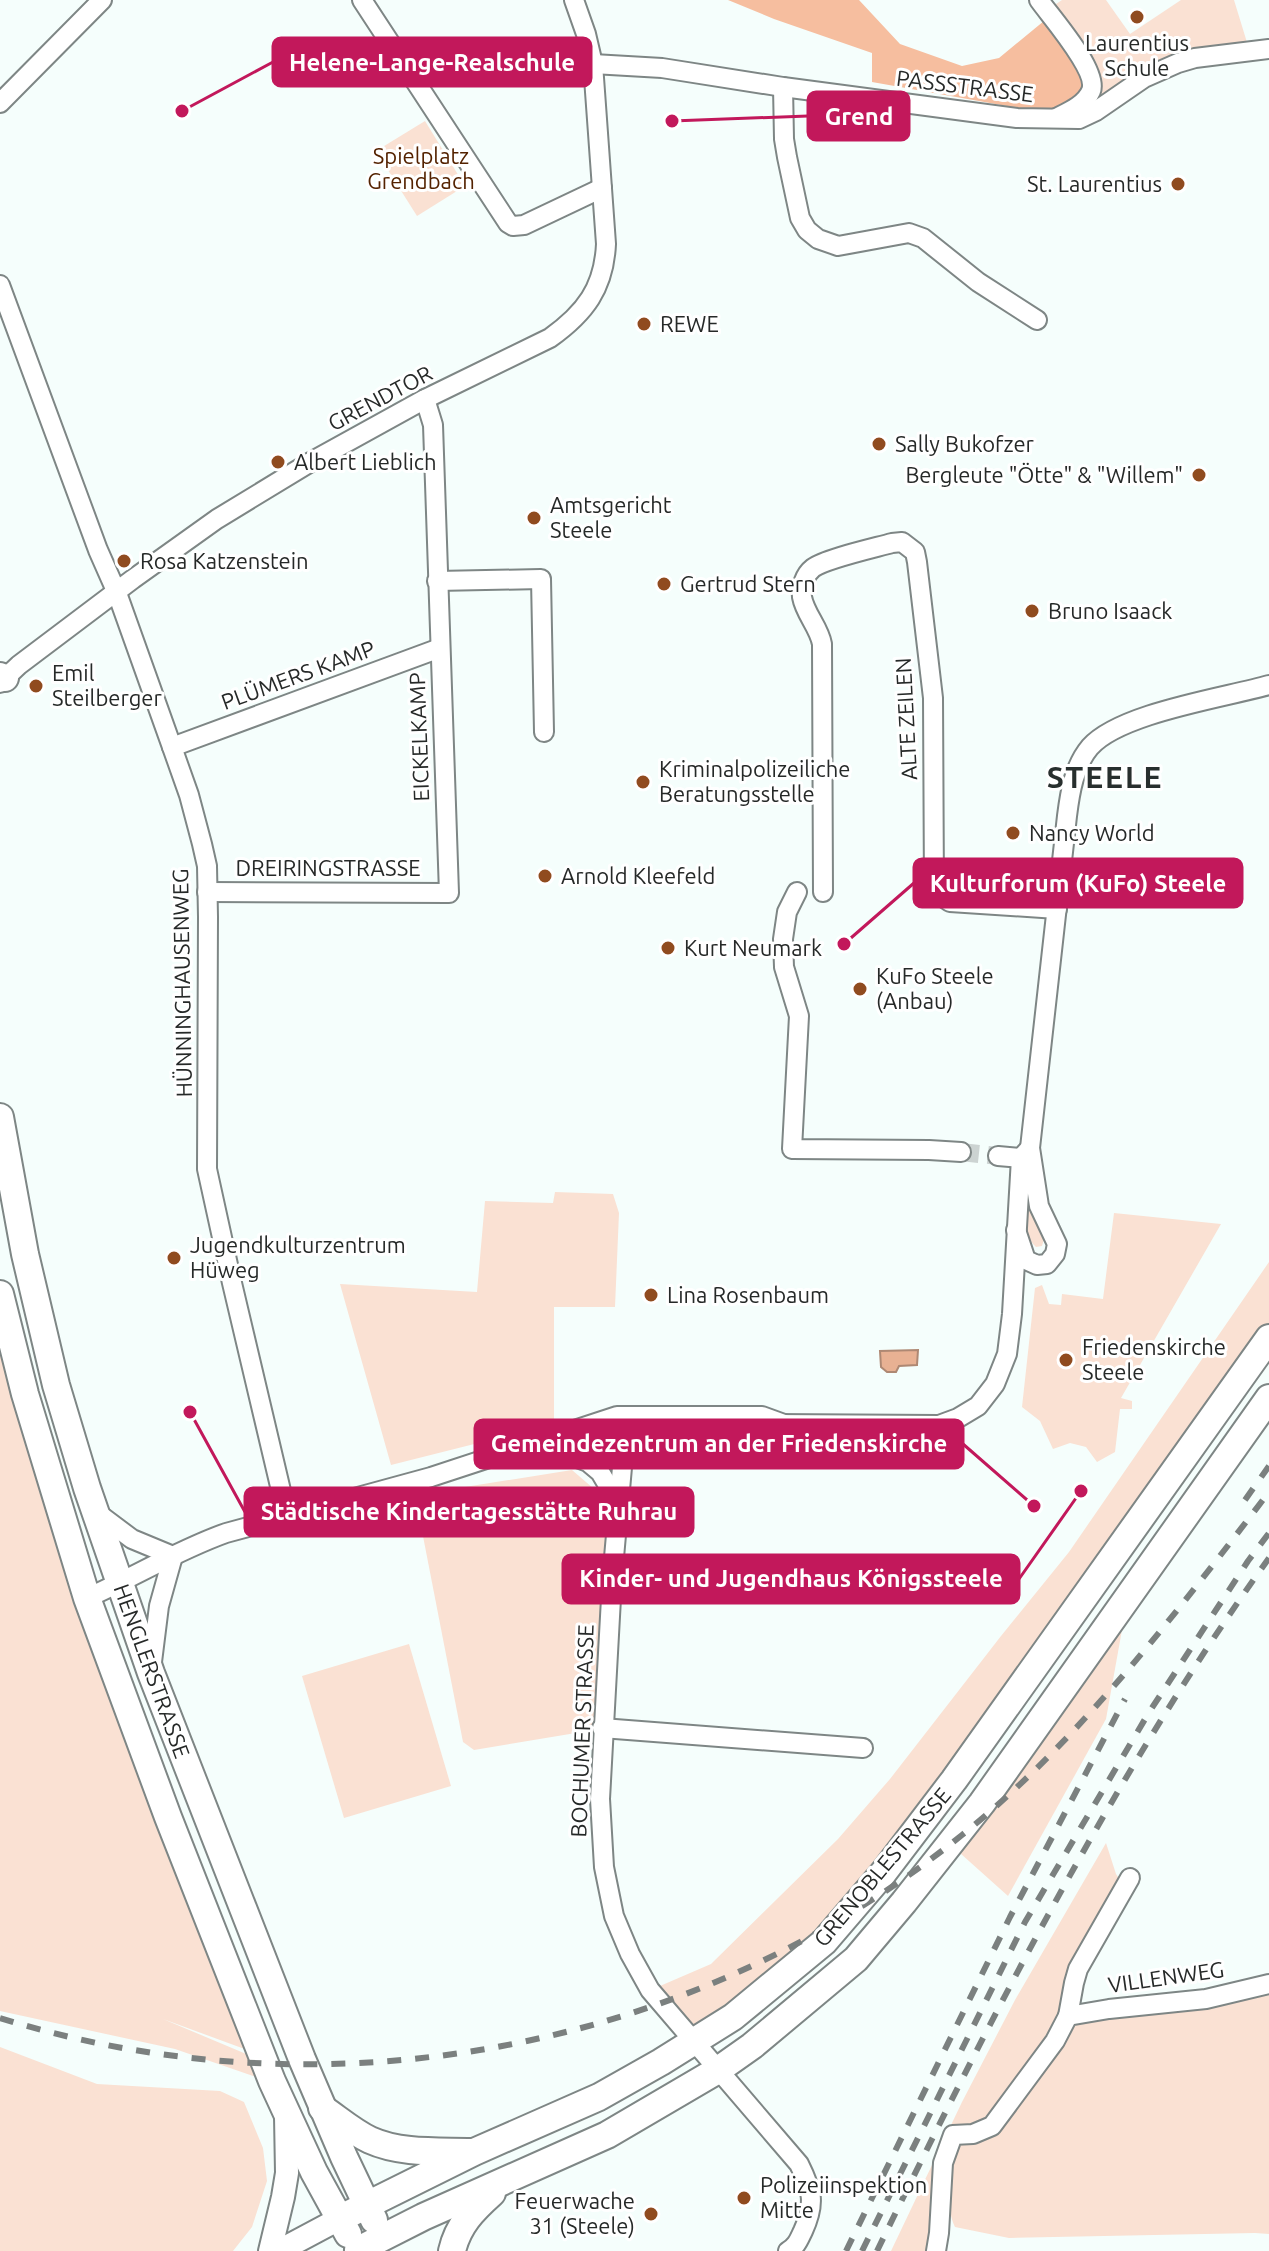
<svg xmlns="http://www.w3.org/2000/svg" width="1269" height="2251" font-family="Ubuntu,sans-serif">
	<rect width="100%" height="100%" fill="#f5fefc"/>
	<g fill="#fae1d3">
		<polygon points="1062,0 1106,0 1130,34 1181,0 1234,0 1249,49 1195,56 1096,110 1047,10"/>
		<polygon points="425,121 465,186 417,216 376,151"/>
		<polygon points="555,1192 613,1194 619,1213 615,1307 554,1307 554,1424 391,1465 340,1284 477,1292 485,1201 553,1203"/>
		<path d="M1028,1192L1044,1239L1042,1246L1036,1247C1020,1231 1024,1213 1028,1192Z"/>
		<polygon points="1114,1213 1221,1224 1121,1398 1132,1401 1132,1409 1120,1409 1115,1452 1097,1462 1086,1447 1070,1443 1053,1449 1040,1421 1022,1407 1035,1288 1042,1285 1049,1304 1061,1305 1062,1294 1103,1299"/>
		<polygon points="1269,1262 1269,1336 824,1941 695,2040 653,1989 711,1964 838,1839 890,1779 1001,1636 1069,1552"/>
		<polygon points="0,1292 250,2051 163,2019 251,2056 259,2078 175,2049 0,2011"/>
		<polygon points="572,1470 615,1507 600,1729 474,1750 463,1742 415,1495"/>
		<polygon points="1127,1602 1106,1719 1008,1896 951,1845"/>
		<polygon points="409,1644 451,1786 344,1818 302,1676"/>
		<path d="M1106,1843L1116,1874L1124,1886L1078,1969L1069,2017L1269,1985V2234L1255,2233L1009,2238L955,2227C944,2206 950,2158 953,2135L928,2251H891L962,2102L1015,2000Z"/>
		<polygon points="0,2047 97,2084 220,2091 244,2102 263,2148 267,2181 252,2227 233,2251 0,2251"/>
	</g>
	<polygon fill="#f6be9f" points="728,0 859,0 900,44 962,66 999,58 1050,16 1091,81 1070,112 1040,112 872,82 872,53 774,19"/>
	<polygon fill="#e8b193" stroke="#ae8873" stroke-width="2" points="918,1350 917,1365 899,1366 896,1372 887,1372 881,1367 880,1351"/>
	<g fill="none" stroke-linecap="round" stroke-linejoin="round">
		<polyline stroke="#ccd3d2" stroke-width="18" stroke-dasharray="18 9" stroke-linecap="butt" points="961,1152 998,1156"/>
		<defs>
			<g id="minor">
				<polyline points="362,0 508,223 513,226 524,225 602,188"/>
				<path d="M1039,0C1051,17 1099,71 1091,91C1085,105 1068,112 1056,118"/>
				<polyline points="593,64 662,68 783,87 1017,118 1079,119 1096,111 1144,78 1178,63 1195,58 1269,49"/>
				<polyline points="783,87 784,139 787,157 800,218 807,230 818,239 838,246 909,233 923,238 978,282 1037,320"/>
				<polyline points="0,103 102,0"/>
				<polyline points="0,285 98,550 117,593 172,747 189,795 202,844 207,866 208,917 207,1169 232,1283 287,1516"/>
				<polyline points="437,581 541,579 544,732"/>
				<path d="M0,683L19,665L133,579L217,519L309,463L425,399L550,338C585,313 604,288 606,244L593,64L586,34L574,0"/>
				<polyline points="172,747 440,648"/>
				<polyline points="207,892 449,893 433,425 425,399"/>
				<polyline points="797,892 787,912 783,939 784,967 799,1016 792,1149 929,1150 961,1152"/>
				<path d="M823,892L822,644C819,627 805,614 802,597C801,587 804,575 813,568C825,559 874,548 892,543L902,542L915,552L917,562L933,698L934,891L950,902L1057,909"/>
				<polyline points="998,1156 1021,1158"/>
				<path d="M1016,1230L1026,1260L1037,1265L1047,1264L1055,1254L1057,1244L1039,1206L1030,1148L1067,816C1070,792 1074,766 1090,747C1120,713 1223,698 1269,685"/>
				<polyline points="773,1424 939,1425 958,1418 978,1406 995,1384 1007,1354 1012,1314 1021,1158 1030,1148"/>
				<polyline points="582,1428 617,1444 623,1456"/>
				<polyline points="536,1443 588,1462 600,1472 619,1504"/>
				<path d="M623,1456L612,1580L600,1799L604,1867L614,1916L630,1954L650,1990L799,2164C812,2190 816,2203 803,2231C799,2239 797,2246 788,2251"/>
				<polyline points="623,1456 658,1430 691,1426"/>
				<polyline points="96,1512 132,1539 173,1556"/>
				<path d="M87,1598C134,1577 178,1550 226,1533L431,1477L617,1416H762L784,1424"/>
				<polyline points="152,1662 159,1606 173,1556"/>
				<polyline points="602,1728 863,1748"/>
				<polyline points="1068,2016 1074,1983 1078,1969 1130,1878"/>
				<polyline points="936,2251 939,2233 943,2163 953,2135 973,2134 992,2126 1055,2041 1068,2016 1109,2009 1206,1999 1269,1984"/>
			</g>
			<g id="tertiary">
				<polyline points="270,2251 283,2197 287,2173 286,2116"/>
				<polyline points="279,2251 339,2219"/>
			</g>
			<g id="secondary">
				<polyline points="0,676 5,678"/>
				<polyline points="0,1117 25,1254 56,1385 87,1488 151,1673 302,2059 344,2157 374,2220"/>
				<polyline points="0,1294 25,1394 87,1598 168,1817 272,2081 314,2172 348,2234"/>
				<path d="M322,2108C337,2118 353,2132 370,2140C401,2154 438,2151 471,2152"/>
				<polyline points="339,2219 474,2152 599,2097 661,2062 733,2017 824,1942 884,1872 954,1780 1269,1338"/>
				<polyline points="358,2250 423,2217 607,2135 718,2070 752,2046 856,1959 904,1902 982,1803 1269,1398"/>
				<path d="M452,2251C458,2225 473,2210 492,2193"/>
			</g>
		</defs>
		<use href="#minor" stroke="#7e8685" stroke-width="22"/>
		<use href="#tertiary" stroke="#7e8685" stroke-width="26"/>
		<use href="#secondary" stroke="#7e8685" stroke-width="30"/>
		<use href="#minor" stroke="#fff" stroke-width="18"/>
		<use href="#tertiary" stroke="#fff" stroke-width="22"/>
		<use href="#secondary" stroke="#fff" stroke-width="26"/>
		<g stroke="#7b807f" stroke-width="6" stroke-dasharray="14 14" stroke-linecap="butt">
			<polyline points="1245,1500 1269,1466"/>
			<path d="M0,2018C327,2120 695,2051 962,1835C1079,1741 1178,1611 1269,1492"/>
			<polyline points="846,2251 1010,1917 1125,1699"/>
			<polyline points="862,2251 1025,1922 1148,1714 1248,1561 1269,1533"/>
			<path d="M877,2251C993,2013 1114,1774 1269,1558"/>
		</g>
	</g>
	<g fill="#904b1f" stroke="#fff" stroke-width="3">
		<circle cx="1137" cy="17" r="8"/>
		<circle cx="1178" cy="184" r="8"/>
		<circle cx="644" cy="324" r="8"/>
		<circle cx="879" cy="444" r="8"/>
		<circle cx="278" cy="462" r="8"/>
		<circle cx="1199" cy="475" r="8"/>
		<circle cx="534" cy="518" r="8"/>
		<circle cx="124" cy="561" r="8"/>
		<circle cx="664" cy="584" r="8"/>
		<circle cx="1032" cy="611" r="8"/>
		<circle cx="36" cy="686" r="8"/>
		<circle cx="643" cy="782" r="8"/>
		<circle cx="1013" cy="833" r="8"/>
		<circle cx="545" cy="876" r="8"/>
		<circle cx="668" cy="948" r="8"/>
		<circle cx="860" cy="989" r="8"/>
		<circle cx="174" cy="1258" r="8"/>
		<circle cx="651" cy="1295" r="8"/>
		<circle cx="1066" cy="1360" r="8"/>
		<circle cx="744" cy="2198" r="8"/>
		<circle cx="651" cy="2214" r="8"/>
	</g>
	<g text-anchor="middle" stroke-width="6" stroke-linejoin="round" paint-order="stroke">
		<g font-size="22" fill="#262928" stroke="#fff" text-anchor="start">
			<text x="1137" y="51" text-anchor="middle">Laurentius<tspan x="1137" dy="25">Schule</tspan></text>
			<text x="1162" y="192" text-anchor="end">St. Laurentius</text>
			<text x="660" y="332">REWE</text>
			<text x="895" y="452">Sally Bukofzer</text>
			<text x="294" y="470">Albert Lieblich</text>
			<text x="1183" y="483" text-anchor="end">Bergleute "Ötte" &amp; "Willem"</text>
			<text x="550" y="513">Amtsgericht<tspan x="550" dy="25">Steele</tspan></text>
			<text x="140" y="569">Rosa Katzenstein</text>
			<text x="680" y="592">Gertrud Stern</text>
			<text x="1048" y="619">Bruno Isaack</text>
			<text x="52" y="681">Emil<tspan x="52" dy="25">Steilberger</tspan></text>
			<text x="659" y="777">Kriminalpolizeiliche<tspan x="659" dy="25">Beratungsstelle</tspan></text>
			<text x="1029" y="841">Nancy World</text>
			<text x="561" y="884">Arnold Kleefeld</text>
			<text x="684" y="956">Kurt Neumark</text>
			<text x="876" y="984">KuFo Steele<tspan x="876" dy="25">(Anbau)</tspan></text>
			<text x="190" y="1253">Jugendkulturzentrum<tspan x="190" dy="25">Hüweg</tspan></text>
			<text x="667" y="1303">Lina Rosenbaum</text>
			<text x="1082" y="1355">Friedenskirche<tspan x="1082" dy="25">Steele</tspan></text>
			<text x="760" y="2193">Polizeiinspektion<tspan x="760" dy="25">Mitte</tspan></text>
			<text x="635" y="2209" text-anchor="end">Feuerwache<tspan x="635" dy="25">31 (Steele)</tspan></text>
		</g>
		<g font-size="22" fill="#262928" stroke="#fff">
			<text transform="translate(965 86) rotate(7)" y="8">PASSSTRASSE</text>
			<text transform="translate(380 398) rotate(-28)" y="8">GRENDTOR</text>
			<text transform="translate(298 675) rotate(-20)" y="8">PLÜMERS KAMP</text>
			<text transform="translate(906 719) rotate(-93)" y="8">ALTE ZEILEN</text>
			<text transform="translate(419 737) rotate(-92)" y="8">EICKELKAMP</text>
			<text x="328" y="876">DREIRINGSTRASSE</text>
			<text transform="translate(182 983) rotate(-91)" y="8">HÜNNINGHAUSENWEG</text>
			<text transform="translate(152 1671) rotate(70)" y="8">HENGLERSTRASSE</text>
			<text transform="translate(582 1731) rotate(-88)" y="8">BOCHUMER STRASSE</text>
			<text transform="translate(882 1867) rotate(-50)" y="8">GRENOBLESTRASSE</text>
			<text transform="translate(1166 1977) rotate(-8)" y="8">VILLENWEG</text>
		</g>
		<g font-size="22" fill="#542200" stroke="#fff">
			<text x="421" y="164">Spielplatz<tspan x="421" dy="25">Grendbach</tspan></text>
		</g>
		<g font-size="30" font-weight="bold" letter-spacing="2" fill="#282f2e" stroke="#fff">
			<text x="1105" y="788">STEELE</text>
		</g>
	</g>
	<path fill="none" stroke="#c2185b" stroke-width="3" d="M182 111L273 62M672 121L808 116M844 944L914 883M1034 1506L963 1444M190 1412L245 1512M1081 1491L1019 1579"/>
	<g fill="#c2185b" stroke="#fff" stroke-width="3">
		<circle cx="182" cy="111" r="8"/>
		<circle cx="672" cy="121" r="8"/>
		<circle cx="844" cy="944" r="8"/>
		<circle cx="1034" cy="1506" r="8"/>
		<circle cx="190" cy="1412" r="8"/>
		<circle cx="1081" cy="1491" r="8"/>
	</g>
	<g fill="#c2185b" stroke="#c2185b" stroke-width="3">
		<rect x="273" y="38" width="318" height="48" rx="8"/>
		<rect x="808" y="92" width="101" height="48" rx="8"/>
		<rect x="914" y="859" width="328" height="48" rx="8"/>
		<rect x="475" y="1420" width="488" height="48" rx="8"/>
		<rect x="245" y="1488" width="448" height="48" rx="8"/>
		<rect x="563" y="1555" width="456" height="48" rx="8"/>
	</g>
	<g font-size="24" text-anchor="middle" font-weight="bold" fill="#fff">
		<text x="432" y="71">Helene-Lange-Realschule</text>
		<text x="859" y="125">Grend</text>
		<text x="1078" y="892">Kulturforum (KuFo) Steele</text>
		<text x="719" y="1452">Gemeindezentrum an der Friedenskirche</text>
		<text x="469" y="1520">Städtische Kindertagesstätte Ruhrau</text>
		<text x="791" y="1587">Kinder- und Jugendhaus Königssteele</text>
	</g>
</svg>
